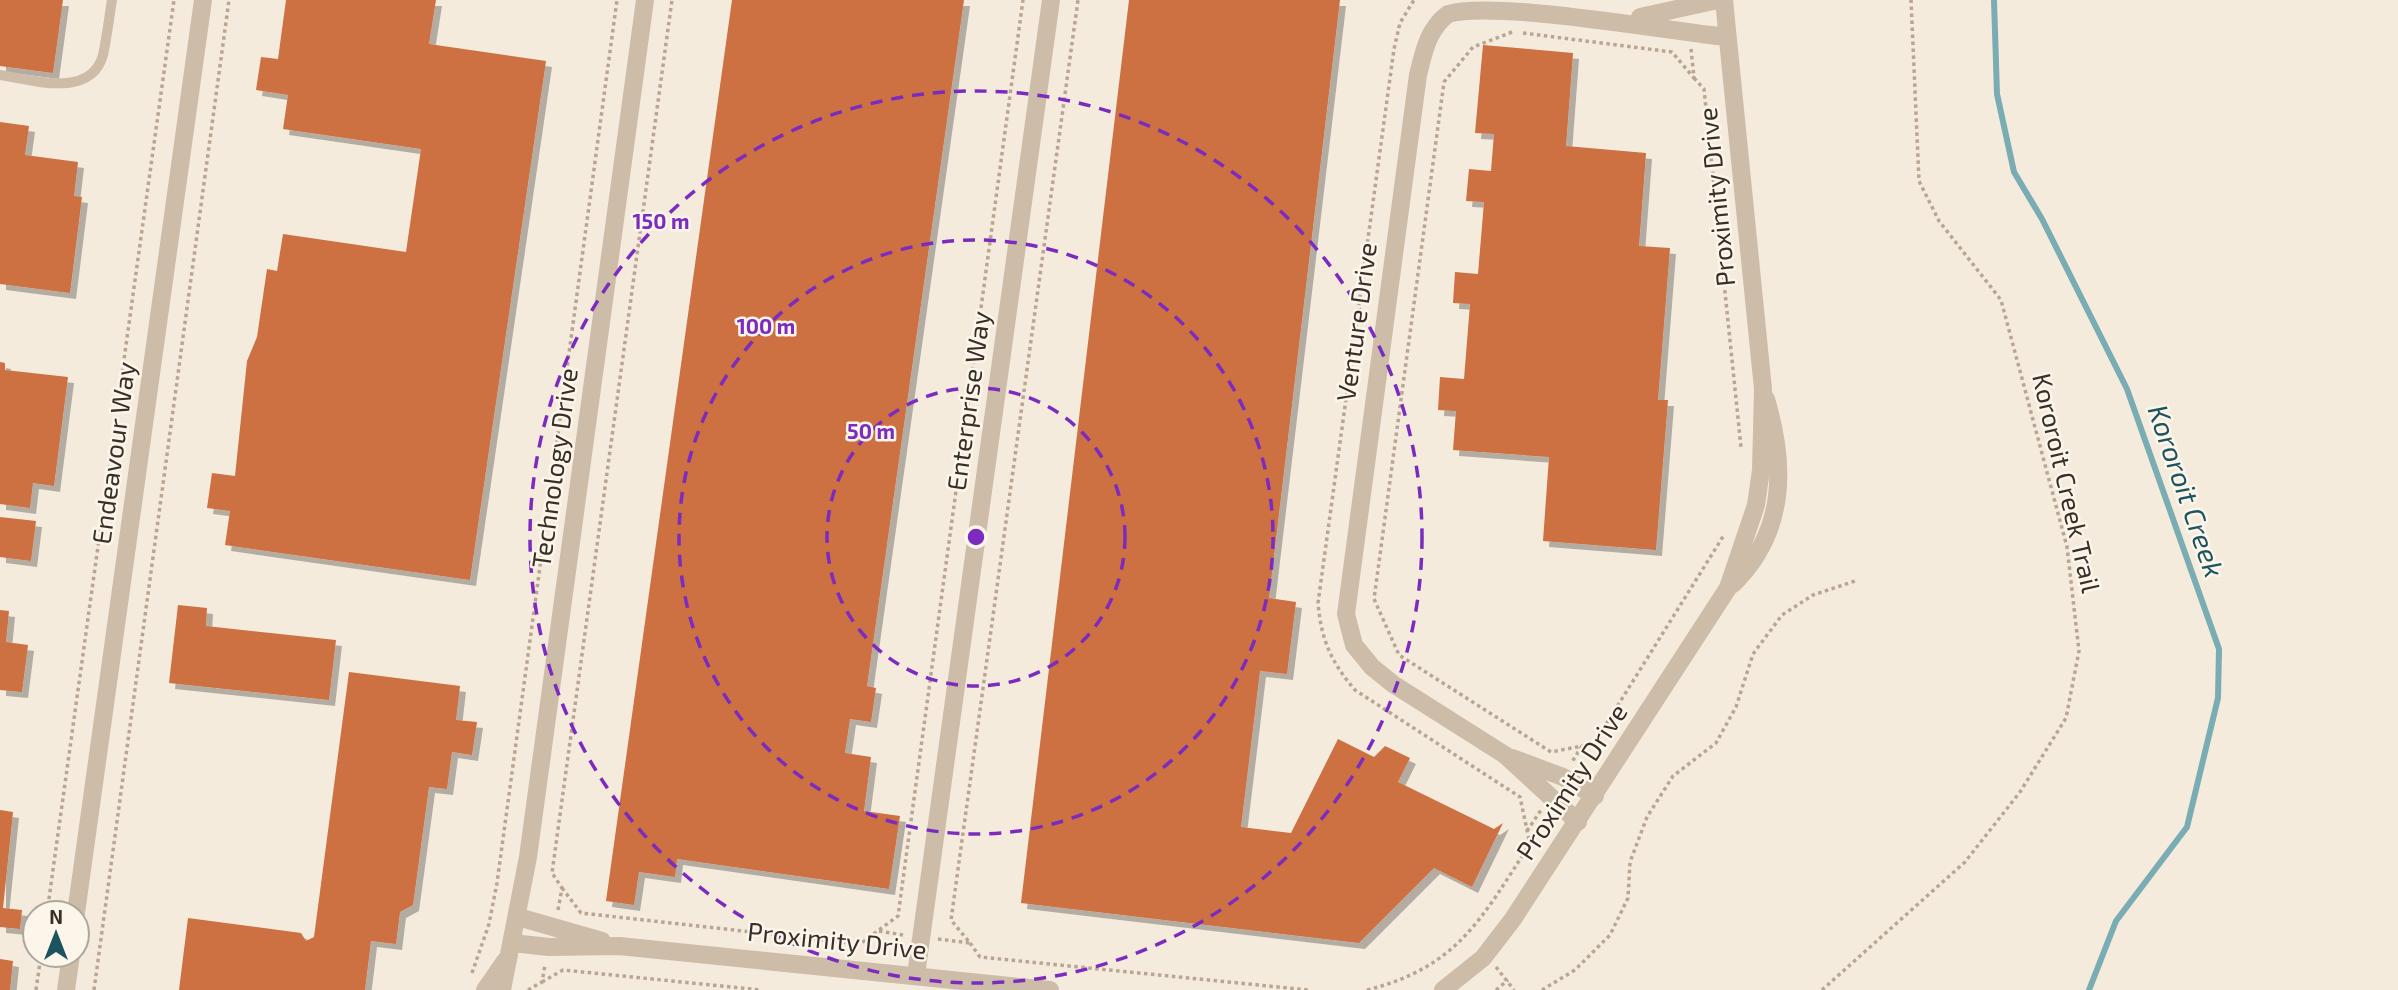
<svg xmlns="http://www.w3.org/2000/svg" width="2398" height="990" font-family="'Exo 2',sans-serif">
	<defs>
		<filter id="shadow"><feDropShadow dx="6" dy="6" stdDeviation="0" flood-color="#0004"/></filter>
	</defs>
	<rect width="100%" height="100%" fill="#f4ebdd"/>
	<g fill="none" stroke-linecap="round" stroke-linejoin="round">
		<polyline stroke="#7aacb3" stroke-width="6" points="1994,0 1997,94 2014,172 2042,219 2127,389 2219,649 2218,698 2187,827 2116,921 2089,990"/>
	</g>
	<g fill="#cd6f42" filter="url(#shadow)">
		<polygon points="0,0 63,0 53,73 0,66"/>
		<polygon points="286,0 436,0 429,44 546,61 470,580 225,545 230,511 207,508 212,473 235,476 247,361 257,337 267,269 277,271 283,234 406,252 421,149 283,129 288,95 256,90 261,57 278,59"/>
		<polygon points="732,0 964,0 867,686 876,688 871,722 850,719 845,753 871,757 864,811 900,816 889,889 677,859 675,877 639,872 634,905 606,901"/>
		<polygon points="1129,0 1340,0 1269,598 1296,602 1287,674 1260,671 1241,827 1291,833 1338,739 1374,757 1385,746 1410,758 1398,782 1494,829 1503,823 1472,887 1434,868 1359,943 1021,903"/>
		<polygon points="1483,45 1573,53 1566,146 1646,153 1639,246 1670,248 1658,400 1668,400 1656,550 1543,541 1549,457 1453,450 1456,411 1438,410 1440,377 1464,379 1470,304 1453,303 1455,272 1478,274 1484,202 1466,201 1469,169 1491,171 1494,134 1475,133"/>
		<polygon points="0,122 29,126 25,155 78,162 74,196 82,197 70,293 0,284"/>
		<polygon points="0,362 5,363 5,370 68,377 54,486 33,483 30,508 0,504"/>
		<polygon points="0,517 36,521 31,561 0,557"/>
		<polygon points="178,605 207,608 206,626 336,640 329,700 169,683"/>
		<polygon points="0,610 9,611 6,642 28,645 22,692 0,690"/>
		<polygon points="349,672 460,686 456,720 477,722 472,755 452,752 447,789 429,787 413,905 400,912 396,944 371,941 365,990 179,990 188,918 301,933 306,941 314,937"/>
		<polygon points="0,810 13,812 3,908 22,910 20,929 0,927"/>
		<polygon points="0,959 13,961 10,990 0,990"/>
	</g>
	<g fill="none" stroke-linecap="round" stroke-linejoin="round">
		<g stroke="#b9a692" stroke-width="3.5" stroke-dasharray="3.5 3.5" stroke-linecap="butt">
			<polyline points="1512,32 1473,47 1444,82 1374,599 1399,655 1551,752 1582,746 1572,762"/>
			<polyline points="1523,33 1672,52 1694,78 1691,49"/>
			<polyline points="1694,78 1704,89 1741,447"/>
			<polyline points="1582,746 1595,742 1724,535"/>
			<polyline points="1527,831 1541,810"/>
			<polyline points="562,888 581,913 860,944 898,916 1023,0"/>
			<polyline points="558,910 562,888 552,873 672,0"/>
			<polyline points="47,913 174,0"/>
			<polyline points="879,931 903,935"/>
			<polyline points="938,939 970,943 951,920 1078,0"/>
			<polyline points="970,943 980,957 1308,990"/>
			<polyline points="1496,967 1514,990"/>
			<polyline points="472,973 489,924 497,883 617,0"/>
			<polyline points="542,982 563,970 761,990"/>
			<polyline points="36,990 41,955"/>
			<polyline points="94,990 229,0"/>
			<polyline points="528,990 542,982 545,965"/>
			<path d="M1367,990C1459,967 1482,917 1530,844L1520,797L1355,690C1331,662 1321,639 1318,603L1394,49L1400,23L1414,0"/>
			<polyline points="1496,990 1508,980"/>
			<polyline points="1542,990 1575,970 1610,935 1628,898 1630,862 1647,817 1673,776 1716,743 1736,707 1753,654 1782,615 1813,595 1858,580"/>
			<polyline points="1822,990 1965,862 2020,792 2066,718 2079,651 2067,547 2001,300 1939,221 1919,181 1911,0"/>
		</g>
		<path stroke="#cdbca8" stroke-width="10" d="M0,75C32,80 91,99 103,55C107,37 109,18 112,0"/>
		<g stroke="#cdbca8" stroke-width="18">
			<polyline points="1640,17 1718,0"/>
			<path d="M1733,584C1786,532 1786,466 1766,399"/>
			<polyline points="1512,758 1563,777 1595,796"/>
			<path d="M1578,822L1505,755L1393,684L1372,667L1354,645L1346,614L1418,75C1424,51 1428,29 1448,14C1494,0 1667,31 1727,37"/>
			<polyline points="76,913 203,0"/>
			<polyline points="518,917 602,941"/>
			<polyline points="512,943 549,947 619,946 1050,990"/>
			<polyline points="916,975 1051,0"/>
			<polyline points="66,990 71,955"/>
			<polyline points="485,990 505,961"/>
			<polyline points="502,990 528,857 645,0"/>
			<polyline points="1443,990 1483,958 1513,919 1728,588 1756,505 1761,470 1763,389 1724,0"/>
		</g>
	</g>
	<g fill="none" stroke="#7b2cbf" stroke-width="3.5" stroke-dasharray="12 9">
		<circle cx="976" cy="537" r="149"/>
		<circle cx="976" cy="537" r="297"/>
		<circle cx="976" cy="537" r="446"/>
	</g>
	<g text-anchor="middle" stroke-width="5" stroke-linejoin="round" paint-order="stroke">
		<g font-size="26" fill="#392f29" stroke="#fbf5ea">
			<text transform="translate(1717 197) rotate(-96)" y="9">Proximity Drive</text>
			<text transform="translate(1357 322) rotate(-82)" y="9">Venture Drive</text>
			<text transform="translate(969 401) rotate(-82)" y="9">Enterprise Way</text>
			<text transform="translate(114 453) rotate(-82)" y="9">Endeavour Way</text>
			<text transform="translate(555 468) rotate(-82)" y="9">Technology Drive</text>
			<text transform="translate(2066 483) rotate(77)" y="9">Kororoit Creek Trail</text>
			<text transform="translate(1572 782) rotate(-57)" y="9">Proximity Drive</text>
			<text transform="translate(837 941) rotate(6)" y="9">Proximity Drive</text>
		</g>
		<g font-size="28" font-style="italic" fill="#1b545e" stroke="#fbf5ea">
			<text transform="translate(2186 491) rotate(71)" y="10">Kororoit Creek</text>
		</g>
	</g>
	<circle cx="976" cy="537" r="10" fill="#7b2cbf" stroke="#fbf5ea" stroke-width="3.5"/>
	<g font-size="21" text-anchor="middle" font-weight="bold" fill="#7b2cbf" stroke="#fbf5ea" stroke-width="5" stroke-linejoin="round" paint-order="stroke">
		<text x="661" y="229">150 m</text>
		<text x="766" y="334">100 m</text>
		<text x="871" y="439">50 m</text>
	</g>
	<g transform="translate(56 934)"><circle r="33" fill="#fbf5ea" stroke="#ada69d" stroke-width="2"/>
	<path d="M0-5L12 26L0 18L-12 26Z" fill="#1b545e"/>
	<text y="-10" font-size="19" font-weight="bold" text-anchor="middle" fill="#392f29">N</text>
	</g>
</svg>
